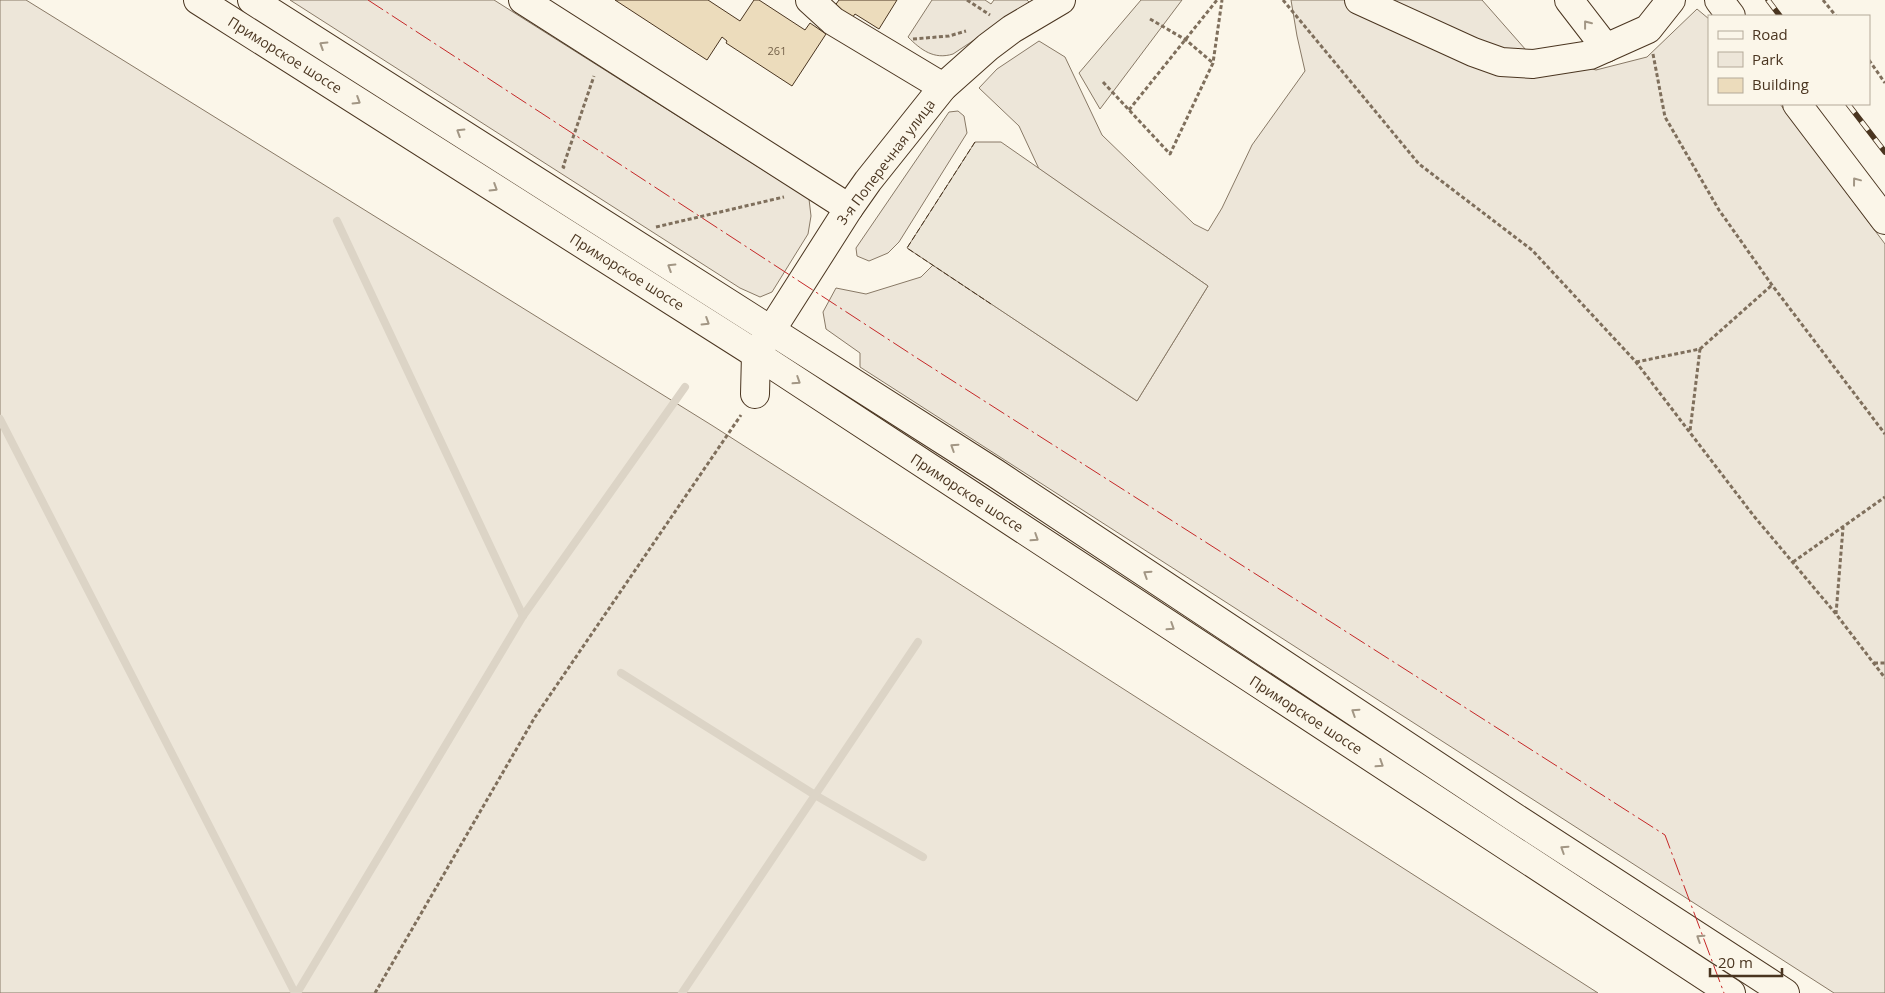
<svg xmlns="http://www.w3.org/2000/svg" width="1885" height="993" font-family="'Open Sans',sans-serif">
	<rect width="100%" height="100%" fill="#fbf6e9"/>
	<g fill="#ede6d9" stroke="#887966">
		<polygon points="0,0 26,0 713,426 1598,993 0,993"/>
		<polygon points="290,0 494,0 809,199 811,216 808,234 772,292 760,297 740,288"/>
		<path d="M932,0H985L991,4L994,0H1027L1030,3L953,54C934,60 921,50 908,37Z"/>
		<polygon points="1291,0 1482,0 1526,50 1596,70 1647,57 1697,9 1709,19 1709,104 1780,104 1885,244 1885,993 1834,993 860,367 860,353 826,329 823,312 836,288 866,294 921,277 933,265 1137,401 1208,286 1039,169 1019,126 979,88 997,69 1039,41 1065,57 1102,135 1194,224 1208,231 1222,208 1252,145 1305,71 1297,36"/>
		<polygon points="958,111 964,116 967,133 899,242 888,253 869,261 857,256 856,248 949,112"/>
	</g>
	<g fill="#ede7d9" stroke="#887966">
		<polygon points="1141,0 1182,0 1100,109 1079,73"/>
		<polygon points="975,142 1001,142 1208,286 1137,401 907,248"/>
	</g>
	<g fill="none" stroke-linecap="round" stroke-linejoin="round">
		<g stroke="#dcd4c6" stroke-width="8">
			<polyline points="337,221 523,616"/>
			<polyline points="0,419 295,993"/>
			<polyline points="621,673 815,795 923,857"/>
			<polyline points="297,993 523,616 685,387"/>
			<polyline points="682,993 918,642"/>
		</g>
	</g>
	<g fill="#ecdcbc" stroke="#4a3520">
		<polygon points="615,0 708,0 740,21 754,0 759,0 805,30 810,23 826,34 792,86 726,43 727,41 722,37 707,60"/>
		<polygon points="839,0 897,0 879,29 855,14 852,18 834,7"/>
	</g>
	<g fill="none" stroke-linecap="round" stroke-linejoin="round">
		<defs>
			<g id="minor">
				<polyline points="523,0 849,208"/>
				<polyline points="810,0 833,21 943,87"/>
				<polyline points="1359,0 1473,52 1501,62 1533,64 1590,55 1648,29 1671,0"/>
				<polyline points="1569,0 1606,48"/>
				<polyline points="1719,0 1731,16"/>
				<polyline points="1797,104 1885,220"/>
				<polyline points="755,394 756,354 849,208 868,181 943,87 988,47 1012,29 1061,0"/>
			</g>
			<g id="highway">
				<polyline points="198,0 756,354 1731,993"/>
				<polyline points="252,0 995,473 1514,817 1785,993"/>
			</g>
		</defs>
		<use href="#minor" stroke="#4a3520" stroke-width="30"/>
		<use href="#highway" stroke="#4a3520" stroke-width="30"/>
		<g stroke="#7f6f5c" stroke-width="3" stroke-dasharray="4 2.5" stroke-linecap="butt">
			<polyline points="967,0 990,15"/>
			<polyline points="1283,0 1419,164 1532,250 1636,362 1753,515 1836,614 1885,678"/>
			<polyline points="1823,0 1836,16"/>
			<polyline points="1150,19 1186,40 1213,63"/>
			<polyline points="913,39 949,36 966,31"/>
			<polyline points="1653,54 1665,117 1719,210 1772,285 1885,434"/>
			<polyline points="1869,60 1885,83"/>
			<polyline points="1103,82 1170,154 1213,63 1222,0"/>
			<polyline points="1129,110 1217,0"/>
			<polyline points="565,168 563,167 594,76"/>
			<polyline points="656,227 784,197"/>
			<polyline points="1700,349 1772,285"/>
			<polyline points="1636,362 1700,349 1690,431"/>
			<polyline points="1793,562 1885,497"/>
			<polyline points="1836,614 1843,528"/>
			<polyline points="1874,663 1885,663"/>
			<polyline points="375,993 535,717 741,415"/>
		</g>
		<use href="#minor" stroke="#fbf6e9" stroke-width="28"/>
		<use href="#highway" stroke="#fbf6e9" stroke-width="28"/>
		<defs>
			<g id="rail">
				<polyline points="1768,0 1780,16"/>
				<polyline points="1848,104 1885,152"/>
			</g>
		</defs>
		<use href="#rail" stroke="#4a3520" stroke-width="5.5"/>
		<use href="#rail" stroke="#fbf6e9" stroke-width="4" stroke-dasharray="11" stroke-linecap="butt"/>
		<polyline stroke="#4a3520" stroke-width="1" stroke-dasharray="6 2.5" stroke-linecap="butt" points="975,142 907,248 991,304"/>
		<polyline stroke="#c62828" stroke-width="1" stroke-dasharray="18 4 2.5 4" stroke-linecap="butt" points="368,0 920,360 1665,835 1724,993"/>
	</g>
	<defs><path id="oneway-chevron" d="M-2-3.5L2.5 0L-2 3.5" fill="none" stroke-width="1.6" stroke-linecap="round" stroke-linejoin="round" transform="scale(1.25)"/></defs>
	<g stroke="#a29684">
		<use href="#oneway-chevron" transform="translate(1587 24) rotate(-128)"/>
		<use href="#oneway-chevron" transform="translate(323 45) rotate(-148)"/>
		<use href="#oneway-chevron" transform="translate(357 101) rotate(32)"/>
		<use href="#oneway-chevron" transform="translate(460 132) rotate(-148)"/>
		<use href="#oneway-chevron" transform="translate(1856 181) rotate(-127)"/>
		<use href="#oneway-chevron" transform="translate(494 188) rotate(32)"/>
		<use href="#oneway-chevron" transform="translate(671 267) rotate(-148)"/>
		<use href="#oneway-chevron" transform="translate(706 322) rotate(32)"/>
		<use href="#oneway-chevron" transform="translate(797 381) rotate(33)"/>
		<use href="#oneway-chevron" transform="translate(954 447) rotate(-147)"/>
		<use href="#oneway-chevron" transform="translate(1035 538) rotate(33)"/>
		<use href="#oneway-chevron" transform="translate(1147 574) rotate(-147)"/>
		<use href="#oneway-chevron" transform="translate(1171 627) rotate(33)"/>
		<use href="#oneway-chevron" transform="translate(1355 712) rotate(-147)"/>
		<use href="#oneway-chevron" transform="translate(1380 764) rotate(33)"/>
		<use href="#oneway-chevron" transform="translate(1564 849) rotate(-147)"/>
		<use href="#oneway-chevron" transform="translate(1700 938) rotate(-147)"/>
	</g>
	<g text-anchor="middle" stroke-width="4" stroke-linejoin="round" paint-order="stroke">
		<g font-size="11" fill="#725f47">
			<text x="777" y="55">261</text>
		</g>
		<g font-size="14" fill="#4a3520" stroke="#fbf6e9">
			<text transform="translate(285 55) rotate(32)" y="5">Приморское шоссе</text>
			<text transform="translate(886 162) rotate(-53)" y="5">3-я Поперечная улица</text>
			<text transform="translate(627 272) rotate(32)" y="5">Приморское шоссе</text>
			<text transform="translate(967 493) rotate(33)" y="5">Приморское шоссе</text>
			<text transform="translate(1306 715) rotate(33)" y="5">Приморское шоссе</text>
		</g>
	</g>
	<rect x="1708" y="15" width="162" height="90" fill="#fbf6e9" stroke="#b4a999"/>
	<rect x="1718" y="31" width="25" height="8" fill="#fbf6e9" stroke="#b4a999"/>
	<text x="1752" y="40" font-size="15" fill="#4a3520">Road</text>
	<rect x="1718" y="52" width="25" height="15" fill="#ede6d9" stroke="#b4a999"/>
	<text x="1752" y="65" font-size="15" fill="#4a3520">Park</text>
	<rect x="1718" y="78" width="25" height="15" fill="#ecdcbc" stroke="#b4a999"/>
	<text x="1752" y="90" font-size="15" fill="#4a3520">Building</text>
	<path d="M1710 968v8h72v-8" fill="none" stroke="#4a3520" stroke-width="2.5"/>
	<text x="1718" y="968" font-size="15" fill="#4a3520" stroke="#fbf6e9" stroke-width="4" paint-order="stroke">20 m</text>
</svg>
